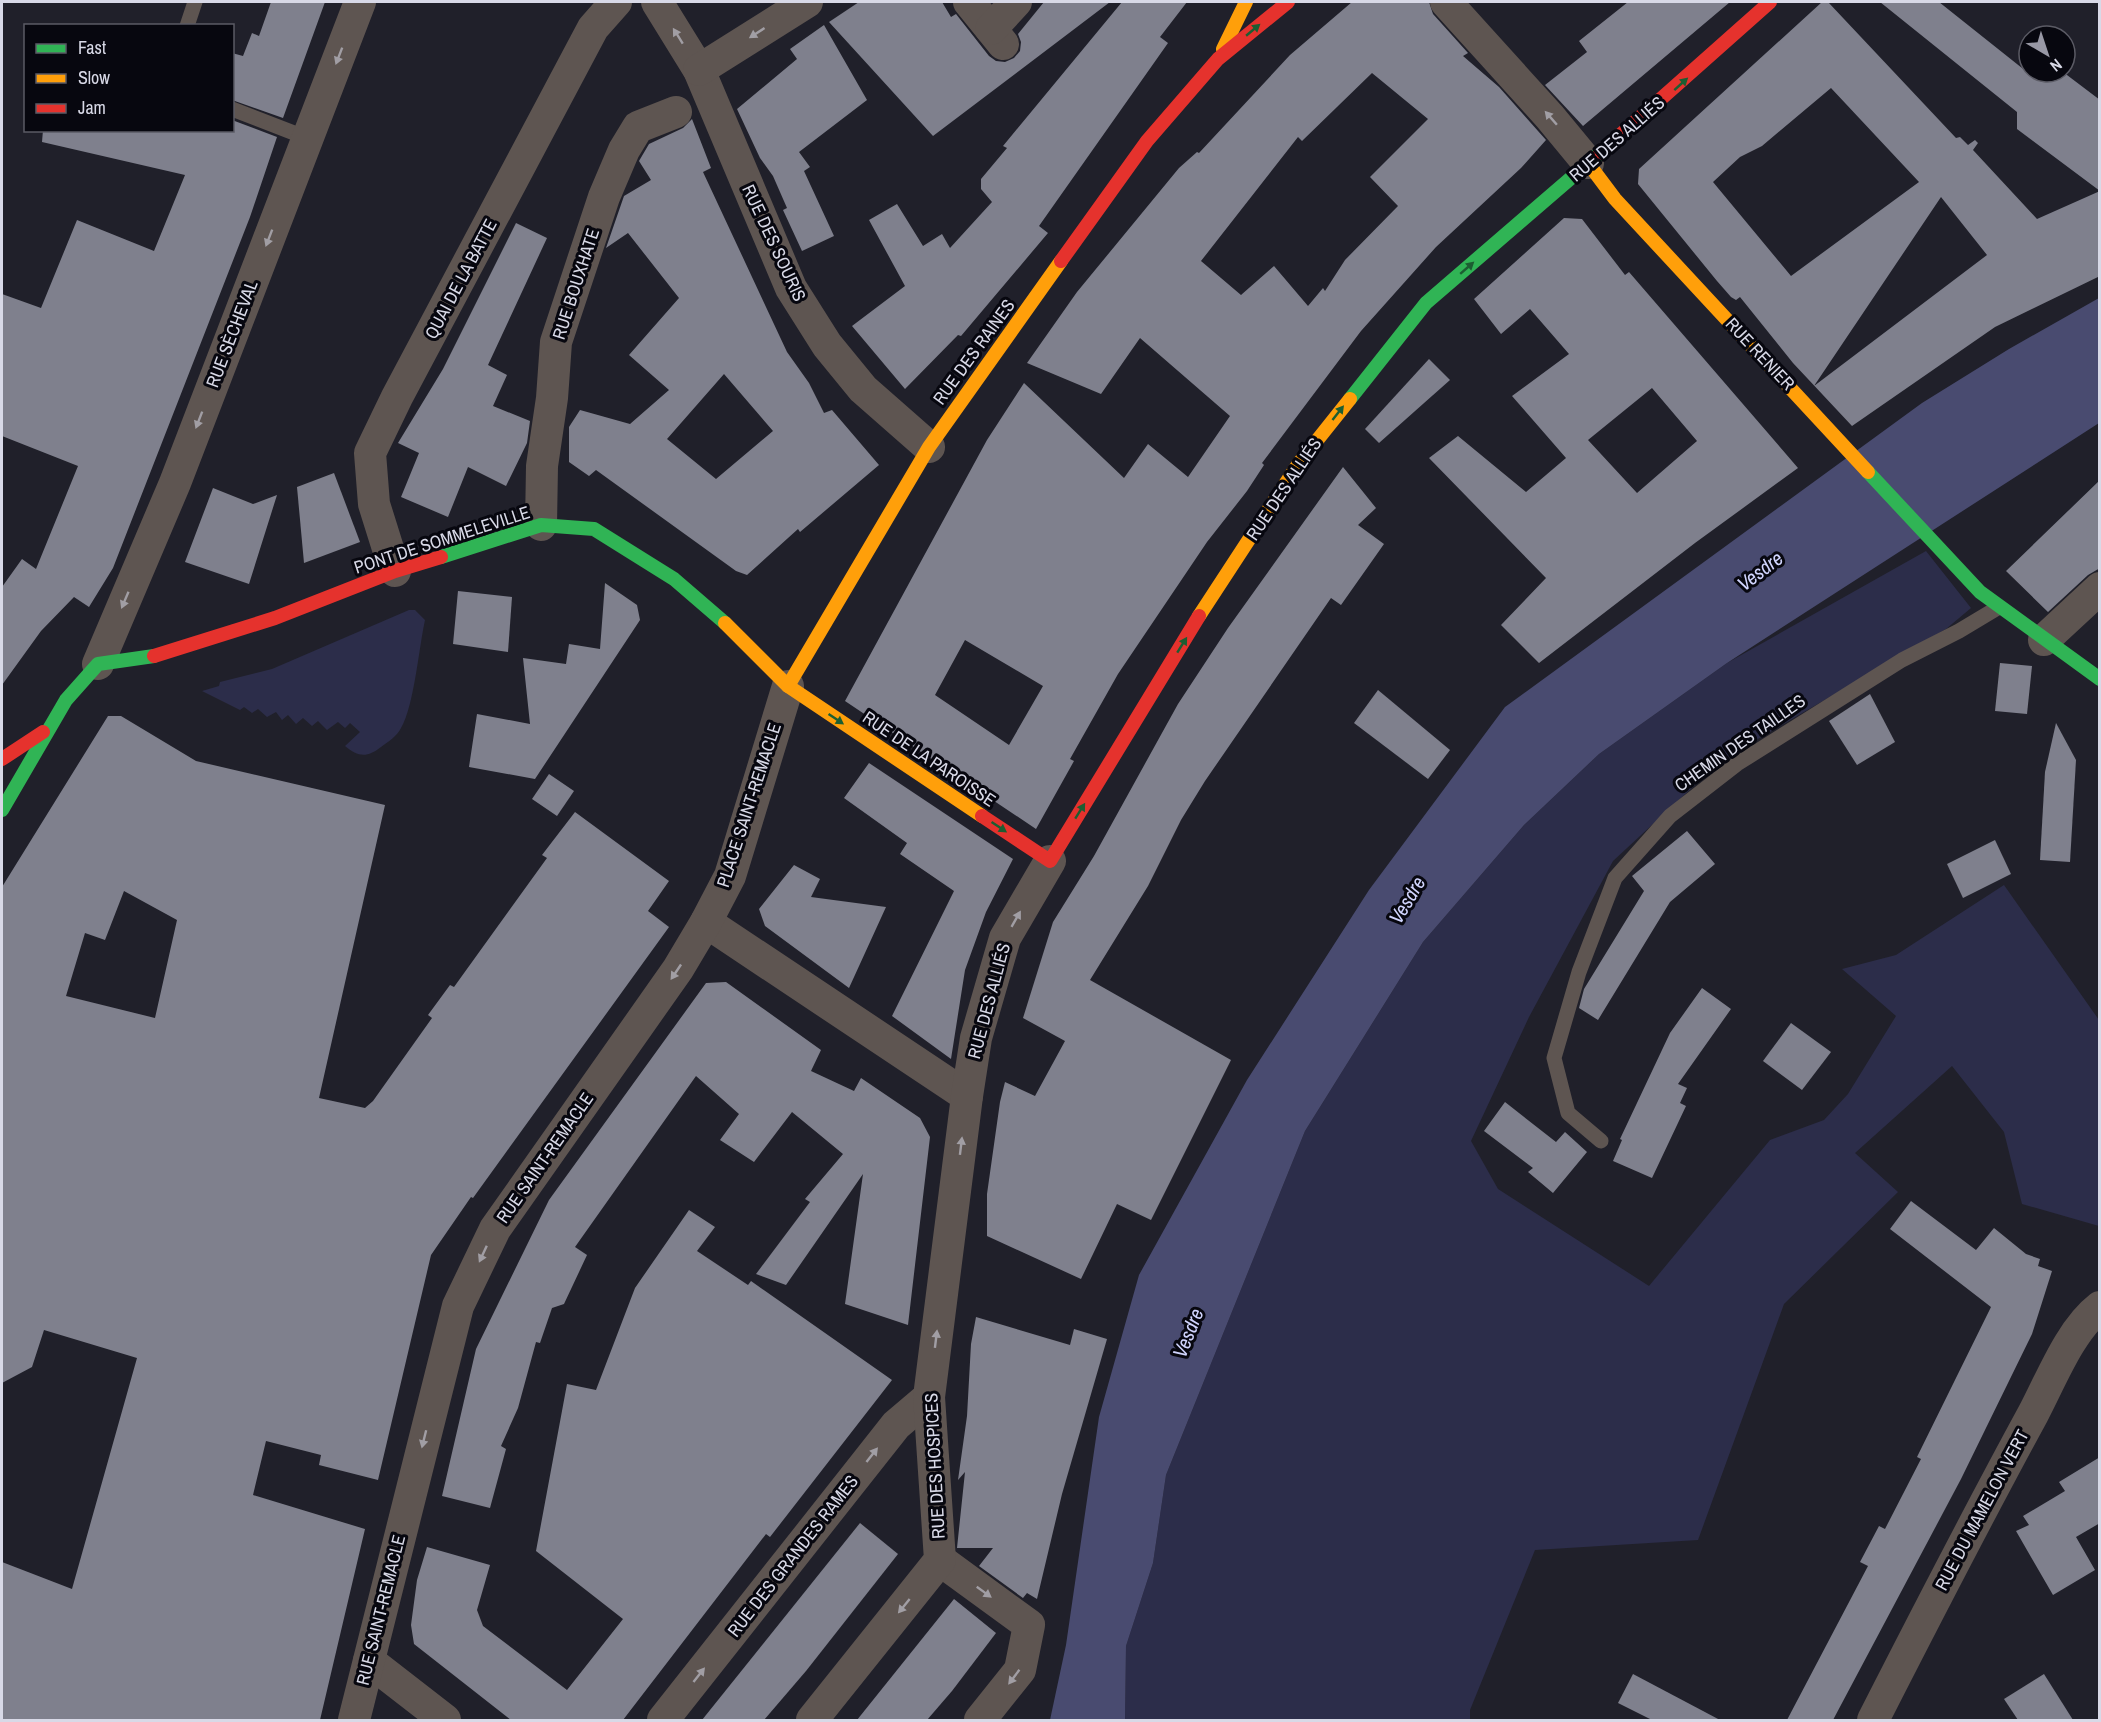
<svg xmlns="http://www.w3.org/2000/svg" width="2101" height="1722" font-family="'Archivo Narrow',sans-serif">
	<rect width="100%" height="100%" fill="#20202a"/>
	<g fill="#2c2d4a">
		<polygon points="1926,551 1971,608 1946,629 1722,760 1613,861 1529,1017 1471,1141 1498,1189 1649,1286 1770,1140 1824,1120 1848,1094 1896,1016 1842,969 1896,955 2004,885 2099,1020 2099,1226 2022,1204 2004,1132 1952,1066 1855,1153 1898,1192 1784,1304 1698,1540 1535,1550 1470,1710 1470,1720 1125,1720 1126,1646 1153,1563 1166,1475 1305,1131 1423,942 1524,825 1599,754 1727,663"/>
		<path d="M409,610H415L425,620C419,647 414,706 401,728C397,736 388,742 381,747C367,758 358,757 345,746L360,732L350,723L345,728L338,722L327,730L318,721L312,726L303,718L296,724L288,715L282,720L276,712L267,717L258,709L252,713L244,707L240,710L202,691L219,686L220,682L272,669Z"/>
	</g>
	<polygon fill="#494b70" points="2099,298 2099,423 1727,663 1599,754 1524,825 1423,942 1305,1131 1166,1475 1153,1563 1126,1646 1125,1720 1050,1720 1066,1645 1099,1417 1139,1275 1247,1080 1369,890 1505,707 1922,403 2009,349"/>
	<g fill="#7f808d" fill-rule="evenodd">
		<polygon points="271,2 325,2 283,118 232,100 232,53 243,56 252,33 259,36"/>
		<polygon points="859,2 942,2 951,17 956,14 989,56 996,61 1005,62 1014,58 1020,51 1021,42 1018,34 1044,2 1110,2 933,136 829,22"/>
		<polygon points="1122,2 1187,2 1160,37 1168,43 1039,226 1048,233 961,336 958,335 905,389 852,326 905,286 869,220 897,204 923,246 942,234 950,248 992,202 981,189 981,179 1007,148 1003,146"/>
		<path d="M1352,2H1429L1433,14L1468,53L1463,56L1499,87L1546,140L1521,168L1436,247L1361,331L1262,463L1264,465L1247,491L1207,542L1118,674L1070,759L1074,761L1036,829L845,701L987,440L1024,383L1124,478L1148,444L1188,477L1230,416L1140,338L1101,394L1027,363L1077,292L1179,168L1197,152L1199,153L1290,55ZM1372,73L1428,119L1370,177L1398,206L1345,260L1325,291L1323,288L1308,306L1274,266L1241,295L1201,261L1298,137L1302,141ZM965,640L1043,686L1009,745L935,695Z"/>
		<polygon points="1628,2 1730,2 1583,126 1545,85 1587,52 1579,41"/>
		<path d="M1822,2H1828L1956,138L1960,137L1968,145L1975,140L1978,143L1973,150L2037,219L2100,191V276L1995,327L1852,426L1793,363L1740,297L1736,300L1731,297L1717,281L1638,184L1639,169ZM1831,88L1919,182L1791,276L1713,182L1740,157L1762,146ZM1941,197L1987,255L1814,386Z"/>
		<polygon points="1880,2 1939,2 2027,72 2063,72 2100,100 2100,191 2017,129 2017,112"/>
		<polygon points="824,25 867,100 799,152 810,167 804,171 834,236 802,251 783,210 787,208 773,176 760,158 737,109 797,59 790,49"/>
		<path d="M692,119L711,168L703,172L787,352L809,383L824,413L832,410L879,465L800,532L798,529L747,575L736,571L596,470L589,476L569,462V427L580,410L630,424L669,390L629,355L679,298L628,233L606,248L624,196L651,180L639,161L649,144L683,128ZM724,374L773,431L716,479L667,439Z"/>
		<polygon points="232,120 277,137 250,217 113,568 89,607 74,597 41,631 2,685 2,587 22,559 36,569 78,466 2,436 2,294 41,308 77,220 154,251 185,175 42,142 43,130 232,130"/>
		<path d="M1564,218L1582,219L1625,275L1629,272L1798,468L1695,543L1539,663L1501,625L1546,578L1429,458L1458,436L1526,492L1566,458L1512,396L1569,354L1530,309L1501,334L1474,299ZM1652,388L1697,441L1637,493L1588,440Z"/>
		<polygon points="516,223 547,238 488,365 507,375 493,406 530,421 527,443 506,486 468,467 448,517 401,497 419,453 398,443 443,369"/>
		<polygon points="1429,359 1450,380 1379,443 1365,429"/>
		<polygon points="1343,467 1376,508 1358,525 1384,544 1341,605 1331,598 1205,781 1181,820 1148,886 1090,980 1231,1060 1151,1220 1117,1204 1081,1279 987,1236 987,1194 1000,1102 1005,1082 1035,1096 1065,1041 1023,1018 1053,922 1094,856 1178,704 1228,628"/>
		<polygon points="334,473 360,542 304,563 297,487"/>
		<polygon points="2100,480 2100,568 2088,575 2048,612 2006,571"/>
		<polygon points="213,488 253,504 277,495 249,584 185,562"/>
		<polygon points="605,583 637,605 640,620 535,779 469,767 477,714 530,724 523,658 566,664 569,644 600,649"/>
		<polygon points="458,591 512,597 508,652 453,644"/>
		<polygon points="2000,663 2032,666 2027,714 1995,711"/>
		<polygon points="1378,690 1450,750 1428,779 1354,723"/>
		<polygon points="1870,694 1895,742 1857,765 1829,721"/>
		<path d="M108,716H121L196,761L385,805L319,1098L365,1108L373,1101L432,1018L428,1015L450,985L454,987L547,858L542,855L575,812L669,881L648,911L669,927L473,1198L471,1197L431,1255L378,1480L319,1465L321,1455L266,1441L253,1495L365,1529L320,1720H2V1562L72,1589L137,1358L44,1330L32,1367L2,1383V887ZM124,891L177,920L155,1018L66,996L85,933L105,940Z"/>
		<polygon points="2056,723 2076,760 2070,862 2040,860 2045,772"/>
		<polygon points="869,763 1013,859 986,912 965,970 951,1059 892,1016 954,891 900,854 907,843 844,798"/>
		<polygon points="549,774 574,791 557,816 532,799"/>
		<polygon points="1687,831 1715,864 1670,902 1598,1020 1579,1008 1584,989 1644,891 1632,876"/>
		<polygon points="1995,840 2011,874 1963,898 1947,864"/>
		<polygon points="794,865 820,879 811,897 886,907 849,988 765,926 759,909"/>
		<polygon points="726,982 821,1050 811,1071 854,1091 861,1078 920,1118 930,1137 908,1325 845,1304 863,1174 786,1285 756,1274 810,1202 805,1199 843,1154 792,1112 754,1162 720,1140 739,1114 696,1076 575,1247 587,1255 564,1304 552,1308 540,1343 536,1342 518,1408 501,1446 506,1449 490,1508 442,1496 476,1349 549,1200 706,983"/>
		<polygon points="1702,988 1731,1009 1678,1084 1687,1088 1680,1103 1686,1106 1652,1178 1613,1161 1622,1140 1620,1139 1670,1033"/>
		<polygon points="1791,1023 1831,1052 1802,1090 1763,1061"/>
		<polygon points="1505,1102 1556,1142 1565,1132 1587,1152 1553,1193 1528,1172 1533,1168 1484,1131"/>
		<polygon points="1911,1201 1976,1250 1994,1228 2026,1254 2040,1259 2038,1266 2052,1271 2032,1334 1961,1479 1833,1720 1787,1720 1868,1566 1860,1562 1879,1526 1885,1529 1921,1459 1917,1457 1991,1307 1890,1229"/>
		<polygon points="689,1210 715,1227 697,1251 748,1285 751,1281 892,1380 770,1537 766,1534 623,1720 511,1720 414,1644 411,1625 417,1580 427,1547 490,1565 477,1610 483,1626 567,1690 623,1619 536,1551 567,1384 596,1390 635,1288"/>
		<polygon points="976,1317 1070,1345 1074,1329 1107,1339 1062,1494 1037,1599 1027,1593 1023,1598 979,1566 993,1548 957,1548 965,1472 958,1480 967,1416 971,1344"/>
		<polygon points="2100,1457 2100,1523 2076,1537 2095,1570 2053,1595 2016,1531 2029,1525 2023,1516 2065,1491 2059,1482"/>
		<polygon points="860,1523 898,1554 806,1671 764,1720 702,1720"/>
		<polygon points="954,1599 996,1633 952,1691 927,1720 857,1720"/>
		<polygon points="1633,1674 1720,1720 1652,1720 1618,1703"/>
		<polygon points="2044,1674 2073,1720 2018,1720 2004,1699"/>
	</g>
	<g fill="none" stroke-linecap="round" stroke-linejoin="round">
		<g stroke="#5e5551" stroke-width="15">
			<polyline points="187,26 195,2"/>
			<polyline points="232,109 307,138"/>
			<polyline points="1601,1141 1568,1113 1554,1058 1579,972 1615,878 1670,816 1737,764 1902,660 1959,631 1999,607"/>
		</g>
		<g stroke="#5e5551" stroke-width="32">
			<polyline points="657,2 699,70 791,288 827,345 863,389 929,447"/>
			<polyline points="969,2 1003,44"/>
			<polyline points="1446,2 1550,117 1588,163"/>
			<polyline points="991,29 1016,2"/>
			<polyline points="699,70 807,2"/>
			<polyline points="541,525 542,466 552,398 556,342 604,197 624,150 638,127 676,112"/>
			<polyline points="395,571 374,504 370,453 397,397 593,28 616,2"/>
			<polyline points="2044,640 2100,588"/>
			<polyline points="98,664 175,483 360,2"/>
			<polyline points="706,922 967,1096"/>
			<polyline points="940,1560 1029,1625 1020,1670 980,1720"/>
			<polyline points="369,1661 445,1720"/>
			<polyline points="354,1720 458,1306 495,1229 678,969 706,922 730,876 788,686"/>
			<polyline points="663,1720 896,1425 929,1397"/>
			<polyline points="812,1720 940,1560 929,1397 967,1096 976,1038 1005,938 1050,861"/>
			<path d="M1873,1720C1925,1618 1978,1515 2033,1414C2051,1380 2070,1330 2100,1307"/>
		</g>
		<g stroke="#30b455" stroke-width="14">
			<polyline points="1350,399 1426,303 1600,153"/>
			<polyline points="1868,472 1980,592 2100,679"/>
			<polyline points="441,557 541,525 594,529 674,579 725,623"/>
			<polyline points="2,810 66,700 98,664 154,656"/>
		</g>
		<g stroke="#ff9f0a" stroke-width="14">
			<polyline points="1223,49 1246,2"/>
			<polyline points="1588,163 1615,199 1868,472"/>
			<polyline points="1199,616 1299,463 1350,399"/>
			<polyline points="725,623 788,686 982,816"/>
			<polyline points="788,686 929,447 1061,261"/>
		</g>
		<g stroke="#e5322d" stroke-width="14">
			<polyline points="1600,153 1770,2"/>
			<polyline points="1061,261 1147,141 1218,59 1288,2"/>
			<polyline points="154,656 275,618 395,571 441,557"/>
			<polyline points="2,759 43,732"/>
			<polyline points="982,816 1050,861 1199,616"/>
		</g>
	</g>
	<defs><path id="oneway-solid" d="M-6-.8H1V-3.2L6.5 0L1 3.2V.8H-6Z" transform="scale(1.5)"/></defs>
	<g fill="#1c5e32">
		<use href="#oneway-solid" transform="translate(1253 30) rotate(-40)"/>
		<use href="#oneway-solid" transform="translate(1681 84) rotate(-42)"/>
		<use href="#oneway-solid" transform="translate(1467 268) rotate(-41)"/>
		<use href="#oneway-solid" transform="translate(1338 413) rotate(-52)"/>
		<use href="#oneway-solid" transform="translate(1182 645) rotate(-58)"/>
		<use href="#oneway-solid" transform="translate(836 719) rotate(34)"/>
		<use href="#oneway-solid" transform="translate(1080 811) rotate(-58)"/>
		<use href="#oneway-solid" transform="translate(999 827) rotate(34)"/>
	</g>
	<g fill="#a19ea4">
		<use href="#oneway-solid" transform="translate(757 33) rotate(147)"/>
		<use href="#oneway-solid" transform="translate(678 36) rotate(-122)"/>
		<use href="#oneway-solid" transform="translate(339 56) rotate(111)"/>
		<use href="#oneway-solid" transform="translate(1551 118) rotate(-131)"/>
		<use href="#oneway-solid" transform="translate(269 238) rotate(111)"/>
		<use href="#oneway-solid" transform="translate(199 420) rotate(111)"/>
		<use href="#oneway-solid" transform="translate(125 600) rotate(113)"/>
		<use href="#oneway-solid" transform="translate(1016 919) rotate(-60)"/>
		<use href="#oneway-solid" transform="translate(676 972) rotate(124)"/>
		<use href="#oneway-solid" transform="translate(961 1146) rotate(-83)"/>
		<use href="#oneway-solid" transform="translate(483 1254) rotate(115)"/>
		<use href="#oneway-solid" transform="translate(936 1339) rotate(-83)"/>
		<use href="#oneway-solid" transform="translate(424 1439) rotate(104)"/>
		<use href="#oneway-solid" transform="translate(872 1455) rotate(-52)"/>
		<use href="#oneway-solid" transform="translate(984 1592) rotate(36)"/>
		<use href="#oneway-solid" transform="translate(904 1606) rotate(129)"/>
		<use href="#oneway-solid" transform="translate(699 1675) rotate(-52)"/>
		<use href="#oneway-solid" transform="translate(1014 1677) rotate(127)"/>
	</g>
	<g text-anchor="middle" stroke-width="6" stroke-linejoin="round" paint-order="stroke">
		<g font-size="18" fill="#d8d9e7" stroke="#07070f">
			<text transform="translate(1617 139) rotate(-41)" y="6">RUE DES ALLIÉS</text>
			<text transform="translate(774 243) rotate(65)" y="6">RUE DES SOURIS</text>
			<text transform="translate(461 279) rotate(-62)" y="6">QUAI DE LA BATTE</text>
			<text transform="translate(576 284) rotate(-72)" y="6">RUE BOUXHATE</text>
			<text transform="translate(232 334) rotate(-69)" y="6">RUE SÈCHEVAL</text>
			<text transform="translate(974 352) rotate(-54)" y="6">RUE DES RAINES</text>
			<text transform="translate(1760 354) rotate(47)" y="6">RUE RENIER</text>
			<text transform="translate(1284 489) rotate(-56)" y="6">RUE DES ALLIÉS</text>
			<text transform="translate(442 540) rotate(-18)" y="6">PONT DE SOMMELEVILLE</text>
			<text transform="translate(1740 743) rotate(-35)" y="6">CHEMIN DES TAILLES</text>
			<text transform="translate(929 759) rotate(34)" y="6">RUE DE LA PAROISSE</text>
			<text transform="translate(749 805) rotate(-72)" y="6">PLACE SAINT-REMACLE</text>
			<text transform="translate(989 1001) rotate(-75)" y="6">RUE DES ALLIÉS</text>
			<text transform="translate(545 1158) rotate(-55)" y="6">RUE SAINT-REMACLE</text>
			<text transform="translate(935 1466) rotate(-93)" y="6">RUE DES HOSPICES</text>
			<text transform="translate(1982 1510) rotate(-62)" y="6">RUE DU MAMELON VERT</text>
			<text transform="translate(793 1556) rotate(-52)" y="6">RUE DES GRANDES RAMES</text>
			<text transform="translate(381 1610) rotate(-76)" y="6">RUE SAINT-REMACLE</text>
		</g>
		<g font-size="20" font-style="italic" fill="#d0d4fd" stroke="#07070f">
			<text transform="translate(1760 571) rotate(-37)" y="7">Vesdre</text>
			<text transform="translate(1407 900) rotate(-59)" y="7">Vesdre</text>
			<text transform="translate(1188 1333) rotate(-68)" y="7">Vesdre</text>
		</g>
	</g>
	<rect width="2101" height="1722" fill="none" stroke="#d8d9e7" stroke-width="6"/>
	<rect x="24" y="24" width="210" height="108" fill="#07070f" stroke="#5b5b65" stroke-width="1.5"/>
	<rect x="36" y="44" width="30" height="9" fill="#30b455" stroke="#5b5b65" stroke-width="1.5"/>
	<text x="78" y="54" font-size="18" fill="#d8d9e7">Fast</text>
	<rect x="36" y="74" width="30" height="9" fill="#ff9f0a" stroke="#5b5b65" stroke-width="1.5"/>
	<text x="78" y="84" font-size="18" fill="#d8d9e7">Slow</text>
	<rect x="36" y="104" width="30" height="9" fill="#e5322d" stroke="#5b5b65" stroke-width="1.5"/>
	<text x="78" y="114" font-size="18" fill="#d8d9e7">Jam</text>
	<g transform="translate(2047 54) rotate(141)"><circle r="28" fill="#07070f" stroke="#5b5b65" stroke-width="1.5"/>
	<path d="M0-4.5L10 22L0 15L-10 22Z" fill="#9898a5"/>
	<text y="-9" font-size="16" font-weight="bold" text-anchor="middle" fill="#d8d9e7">N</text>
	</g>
</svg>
